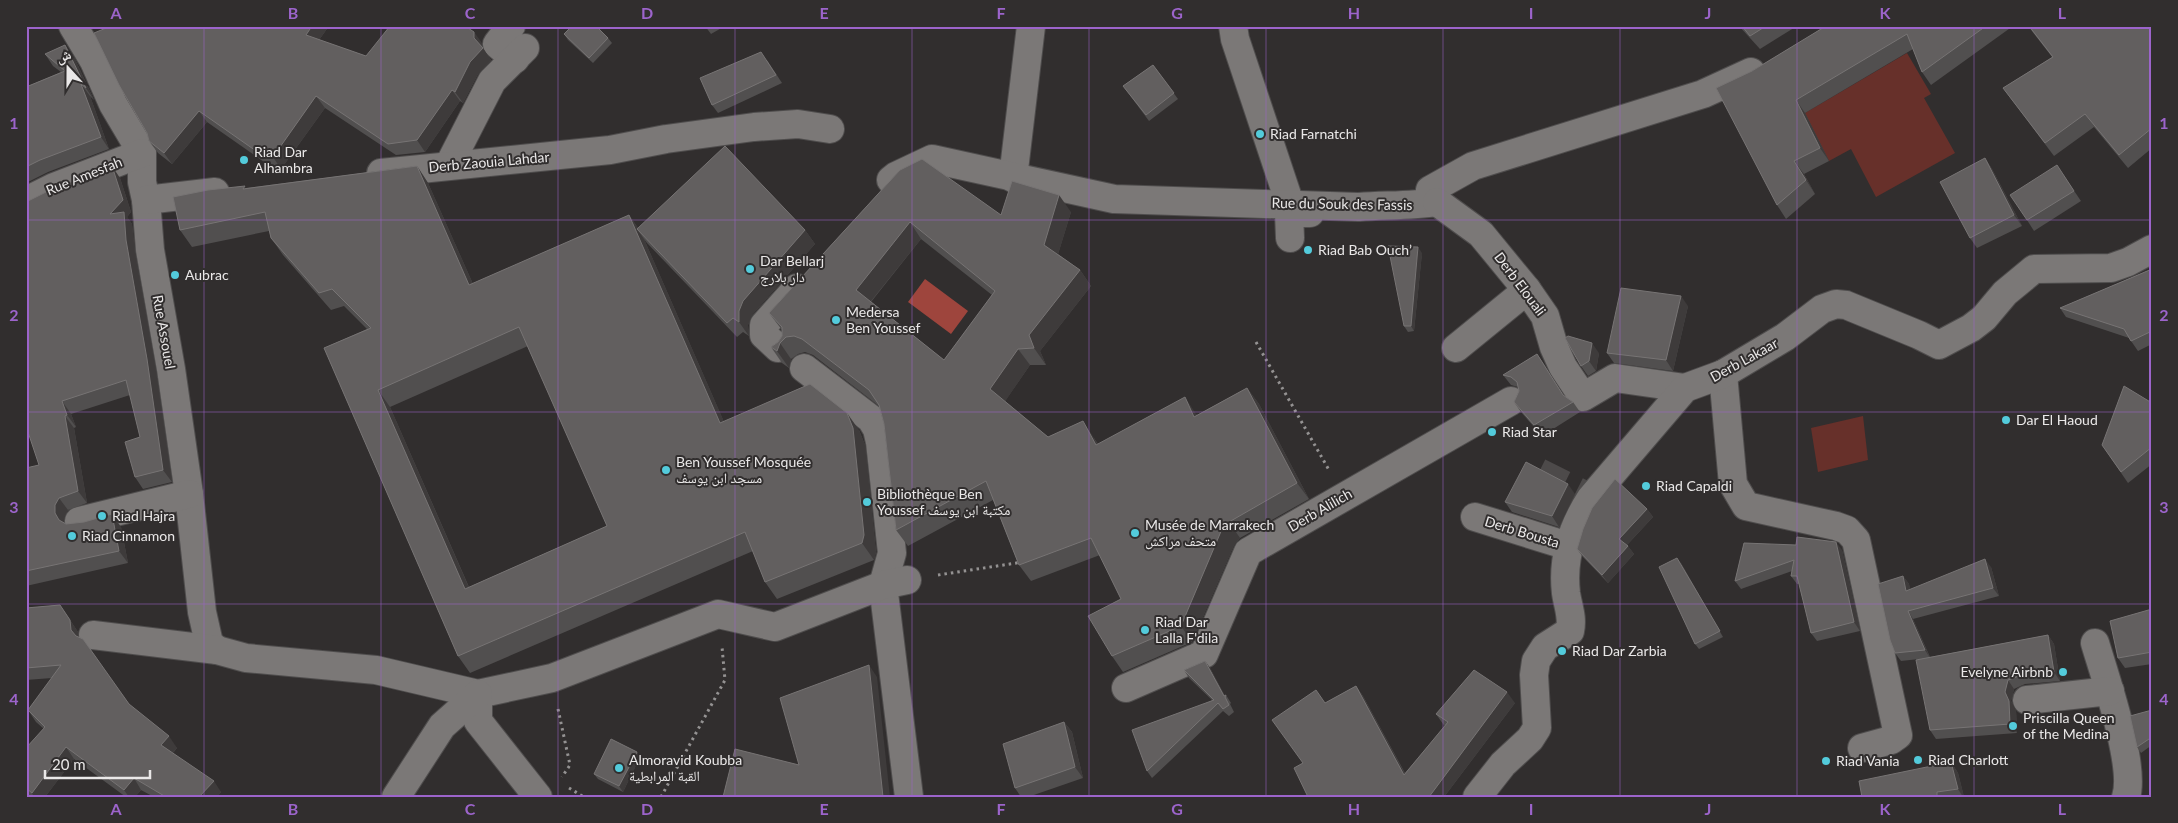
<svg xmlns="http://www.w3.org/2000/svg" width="2178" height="823" font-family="Lato,'Noto Naskh Arabic',sans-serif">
	<rect width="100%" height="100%" fill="#312e2e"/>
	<g fill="#67302a">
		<polygon points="1907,53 1931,94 1924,98 1955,153 1876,197 1851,149 1829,161 1805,113"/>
		<polygon points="1863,416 1868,460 1818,472 1811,428"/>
	</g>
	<polygon fill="#9e453d" points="925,279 968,311 951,334 908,302"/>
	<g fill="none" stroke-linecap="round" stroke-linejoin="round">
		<polyline stroke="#4d4a4a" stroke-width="28" stroke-dasharray="28 14" stroke-linecap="butt" points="1539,472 1591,498"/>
		<defs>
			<g id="minor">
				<polyline points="73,26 94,61 113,104 142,153 142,182 146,200 150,250 171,369 189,494 202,612 209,643 217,650"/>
				<polyline points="511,26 497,44 515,59"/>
				<polyline points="1233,26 1235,39 1290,204"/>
				<polyline points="449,165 492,81 525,48"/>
				<polyline points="381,173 610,150 666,139 754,127 798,124 830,129"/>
				<polyline points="1013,178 1031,26"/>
				<path d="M891,180L896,176L932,159L1114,199L1359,207C1385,205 1411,206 1437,202L1430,190L1473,166L1703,94L1751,72"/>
				<polyline points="146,200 215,192"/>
				<polyline points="26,201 54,187 142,153"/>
				<polyline points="1437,202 1481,234 1527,290 1545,316 1554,347 1563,367 1583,397 1615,378 1685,388"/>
				<polyline points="1290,238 1289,213 1310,213 1309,208"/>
				<polyline points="778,348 764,335 764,325 797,288"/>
				<polyline points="1456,348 1527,290"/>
				<polyline points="804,368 871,419 877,429 880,442 892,553 883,585 909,797"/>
				<polyline points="1723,374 1733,484 1746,506 1836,526 1847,530 1856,540 1898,735 1891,740 1862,748"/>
				<polyline points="1475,517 1568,546"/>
				<polyline points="79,521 189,494"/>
				<polyline points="93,635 217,650 246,658 376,670 478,694 552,678 718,614 775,627 883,585 907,580"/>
				<path d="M2095,643C2105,677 2136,766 2126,797"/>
				<polyline points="1126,688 1204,654 1248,552 1511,401"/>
				<polyline points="478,694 478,721 538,797"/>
				<polyline points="2027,700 2110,691"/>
				<polyline points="396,797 442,726 478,694"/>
				<path d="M1477,797L1503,764L1530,739L1537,728L1534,675L1536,661L1545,647L1570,631C1573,617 1568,607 1566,593C1562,559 1572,527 1591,498L1685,388L1723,374L1785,337L1822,309L1836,304L1846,305L1919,335L1939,345L1971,328L1984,318L2005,293L2034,269L2111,268L2128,262L2152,249"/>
			</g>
		</defs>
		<use href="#minor" stroke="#4f4d4d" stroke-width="30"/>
		<g stroke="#949292" stroke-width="3" stroke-dasharray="2.5 4" stroke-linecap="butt">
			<polyline points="1256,342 1329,470"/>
			<polyline points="938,575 1023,562"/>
			<polyline points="558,709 570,765 562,777"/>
			<polyline points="569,788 584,797"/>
			<polyline points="661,797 725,680 722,647"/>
		</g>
		<use href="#minor" stroke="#7b7877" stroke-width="28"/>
	</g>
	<g fill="#514f4f" fill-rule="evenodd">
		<polygon points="329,26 319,40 366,56 482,43 482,47 491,60 478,74 463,103 460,101 425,152 396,155 325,108 281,169 274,169 207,122 172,164 158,153 149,141 147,133"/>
		<polygon points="705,26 725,26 711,34"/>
		<polygon points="1739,26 1797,26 1760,49"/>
		<polygon points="1826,26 2013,26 1931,85 1922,72 1913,49 1805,113 1829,161 1804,174 1815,194 1786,219 1777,205 1752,71"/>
		<polygon points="2028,26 2152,26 2152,148 2128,168 2094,127 2054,156 2003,88 2052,57"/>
		<polygon points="564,34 608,38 612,43 593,63 568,40"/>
		<polygon points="45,54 74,57 94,100 90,96 109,149 48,172 26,183 26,87 61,72 53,66"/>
		<polygon points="767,60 782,83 718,113 712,105"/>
		<polygon points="1153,65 1178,99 1149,121 1123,86"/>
		<polygon points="1985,158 1992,169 2022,226 1977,248 1970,238"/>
		<path d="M417,166L428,183L473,284L629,215L638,228L805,230L815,244L752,315L748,325L749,336L743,332L737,337L647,243L644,239L724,422L859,430L865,445L876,552L874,560L777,599L765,582L753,551L470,673L458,656L324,348L367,329L344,306L331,310L283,255L271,238L269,231L192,247L180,230L246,188ZM528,346L607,526L469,587L390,407Z"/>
		<path d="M900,170L1001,215L1071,212L1058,254L1080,270L1091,286L1040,351L1046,365H1030L1005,401L1048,437L1094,438L1098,444L1196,414L1197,415L1247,388L1259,404L1309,499L1240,538L1234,545L1192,642L1123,672L1112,656L1121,599L1100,555L1031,581L1019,565L993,500L908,546L896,530L884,424L879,406L813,355L805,352L798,354L791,359L789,368L782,363L771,347L778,342L782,336V330L769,313ZM921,239L992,295L944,360L871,302Z"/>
		<polygon points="2064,176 2081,201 2034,231 2027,220"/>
		<polygon points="120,178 131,212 127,217 132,224 135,253 156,371 172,482 143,489 135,477 140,437 130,395 71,414 76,427 74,428 87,503 68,510 64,517 64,522 66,524 121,527 128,563 26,586 26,468 39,465"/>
		<polygon points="1422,253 1414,331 1408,332 1404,326"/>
		<polygon points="2152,269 2152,344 2138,351 2129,338 2066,317 2060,308"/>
		<polygon points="1688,306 1673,371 1614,363 1607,353"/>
		<polygon points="1599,353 1596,371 1588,376 1581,366"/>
		<polygon points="1537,354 1564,396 1573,402 1580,412 1542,436 1521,412 1514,402 1519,391 1518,387 1511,385 1503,375"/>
		<polygon points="2152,403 2152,464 2128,483 2102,445"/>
		<polygon points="1575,494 1559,527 1512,512 1505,502"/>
		<polygon points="1647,509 1653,517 1627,545 1634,554 1608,583 1583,557 1577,549"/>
		<polygon points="1744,543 1842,550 1860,631 1817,641 1811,633 1799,584 1797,584 1791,576 1792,571 1741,589 1735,581"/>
		<polygon points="1681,563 1723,637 1699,649 1695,644"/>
		<polygon points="1991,567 1999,596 1913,619 1930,657 2048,635 2054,644 2060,681 2025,684 2014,689 2011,701 2016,710 2017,733 1936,739 1930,730 1919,659 1901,661 1895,653 1903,576 1909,584 1910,590"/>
		<polygon points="60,605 78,632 79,637 129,704 177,748 173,753 221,792 217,797 154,797 141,790 135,797 126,797 74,759 45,797 31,797 26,792 26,748 44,729 36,722 28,710 52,678 26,680 26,608"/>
		<polygon points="2152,609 2152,664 2125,668 2118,658"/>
		<polygon points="1205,661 1210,668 1225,696 1226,695 1231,703 1230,704 1234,712 1229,716 1223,711 1152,778 1147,771 1212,700 1189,678 1184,670"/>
		<polygon points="1356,686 1363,696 1405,773 1445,726 1443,724 1436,714 1515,703 1444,797 1308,797 1303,763 1325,703"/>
		<polygon points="2152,710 2152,745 2141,753 2137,747"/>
		<polygon points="1064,722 1072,732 1083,778 1028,797 1021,797 1015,788"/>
		<polygon points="637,752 640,757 623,792 598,779 594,774"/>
		<polygon points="1951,762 1958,773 1964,797 1862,797"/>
	</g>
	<g fill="#3e3b3b">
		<polygon points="312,26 329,26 314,47 306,35"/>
		<polygon points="474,32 482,43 482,49 483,48 491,60 478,74 463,103 455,92 474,38"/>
		<polygon points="65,45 74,57 94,100 86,88"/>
		<polygon points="81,84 90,96 109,149 101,137"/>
		<polygon points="452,90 460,101 425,152 417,140"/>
		<polygon points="316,96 325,108 281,169 273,157"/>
		<polygon points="1796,100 1805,113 1829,161 1820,148"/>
		<polygon points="199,111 207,122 172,164 164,153"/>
		<polygon points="1985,158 1992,169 2022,226 2014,215"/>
		<polygon points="1794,161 1804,174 1815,194 1806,180"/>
		<polygon points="112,166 120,178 131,212 127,217 132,224 135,253 156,371 172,482 163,470 110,214"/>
		<polygon points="417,166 428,183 481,302 469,285"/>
		<polygon points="1059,195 1071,212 1056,261 1044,245"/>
		<polygon points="629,215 641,232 637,229 644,239 732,440 720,423"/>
		<polygon points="910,222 921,239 867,306 856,290"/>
		<polygon points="805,230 815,244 752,315 748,325 749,336 739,322 739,311 743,301"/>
		<polygon points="1418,247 1422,253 1414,331 1411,326"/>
		<polygon points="1080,270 1091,286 1040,351 1046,365 1034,348 1029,335"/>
		<polygon points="1681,296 1688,306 1673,371 1666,360"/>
		<polygon points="780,343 791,359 789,368 777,351"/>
		<polygon points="1592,343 1599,353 1596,371 1589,361"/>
		<polygon points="1018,349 1030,365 1002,406 990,389"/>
		<polygon points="1537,354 1545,365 1570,406 1563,395"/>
		<polygon points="1247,388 1259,404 1309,499 1297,483"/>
		<polygon points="378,390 390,407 477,606 465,589"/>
		<polygon points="1185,397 1196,414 1205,434 1194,417"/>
		<polygon points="62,401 71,414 76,427 67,415"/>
		<polygon points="847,413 859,430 865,445 876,552 874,560 862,543"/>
		<polygon points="65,416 74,428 87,503 78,491"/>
		<polygon points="1083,421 1094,438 1107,461 1096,445"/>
		<polygon points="1568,484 1575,494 1559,527 1552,516"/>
		<polygon points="59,498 68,510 64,517 64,525 59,520 55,513 55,505"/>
		<polygon points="1647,509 1653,517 1625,547 1619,539"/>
		<polygon points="112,514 121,527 128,563 119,551"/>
		<polygon points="1229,522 1240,538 1234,545 1192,642 1181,626 1222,529"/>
		<polygon points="1836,542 1842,550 1860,631 1854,622"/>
		<polygon points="1628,546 1634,554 1608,583 1602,575"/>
		<polygon points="1677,558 1681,563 1723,637 1720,631"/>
		<polygon points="1985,559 1991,567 1999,596 1993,588"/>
		<polygon points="1903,576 1909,584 1912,599 1906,591"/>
		<polygon points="1908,611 1913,619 1930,658 1925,650"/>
		<polygon points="70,620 78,632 79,642 71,630"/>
		<polygon points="2048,635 2054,644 2060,681 2054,672"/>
		<polygon points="1205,661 1210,668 1225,696 1225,697"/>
		<polygon points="869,665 877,677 890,797 883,797"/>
		<polygon points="2008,680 2014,689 2011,701 2016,710 2017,733 2010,724 2005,692"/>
		<polygon points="1356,686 1363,696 1411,785 1404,775"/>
		<polygon points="1507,692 1515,703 1444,797 1429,797"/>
		<polygon points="1064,722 1072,732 1083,778 1075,767"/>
		<polygon points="169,736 177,748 169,757 161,745"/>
		<polygon points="66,747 74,759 45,797 34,797 32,793"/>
		<polygon points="637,752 640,757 623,792 619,786"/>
		<polygon points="1951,762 1958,773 1964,797 1963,797 1958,789"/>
		<polygon points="134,778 141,790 135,797 129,797 124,790"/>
		<polygon points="214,781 221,792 217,797 199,797"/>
	</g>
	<g fill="#625f5f" stroke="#777474" fill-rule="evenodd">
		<polygon points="111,26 312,26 306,35 366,56 390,26 465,26 474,32 474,38 483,48 470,62 455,92 452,90 417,140 388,144 316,96 273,157 266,158 199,111 164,153 149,141 147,133 119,85 94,33"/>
		<polygon points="572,26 596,26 608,38 589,58 564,34"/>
		<polygon points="1742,26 1766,26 1750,36"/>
		<polygon points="1826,26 1986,26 1922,72 1907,34 1796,100 1820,148 1794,161 1806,180 1777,205 1716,88 1752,71"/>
		<polygon points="2029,26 2152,26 2152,128 2119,155 2085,114 2045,143 2003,88 2053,57"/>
		<polygon points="65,45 86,88 81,84 101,137 40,160 26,167 26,87 65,71 45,54"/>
		<polygon points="761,52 776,75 712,105 700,78"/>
		<polygon points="1153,65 1174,93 1146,115 1123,86"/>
		<polygon points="725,146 805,230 743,301 739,311 739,322 733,318 727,323 637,229"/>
		<polygon points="1985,158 2014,215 1970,238 1940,182"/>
		<path d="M922,159L1001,215L1012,181L1059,195L1044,245L1080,270L1029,335L1034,348L1018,349L990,389L1048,437L1083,421L1096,445L1185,397L1194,417L1247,388L1297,483L1229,522L1222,529L1181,626L1112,656L1088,616L1121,599L1091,538L1019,565L986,481L896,530L884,424L879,405L869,390L802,339L794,336L786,337L780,343L777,351L771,347L778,342L782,336V327L769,313L900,170ZM910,222L995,291L944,360L856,290Z"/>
		<polygon points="2057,165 2074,191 2027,220 2010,195"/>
		<polygon points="112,166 123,200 110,214 124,212 126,240 147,359 163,470 135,477 125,442 140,437 126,380 62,401 67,415 65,416 78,491 59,498 55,505 55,513 59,520 66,524 84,522 112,514 119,551 26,571 26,468 39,465 26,426 26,202 52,189"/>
		<path d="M417,166L469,285L629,215L720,423L810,384L847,413L853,428L864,535L862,543L765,582L745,532L458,656L324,348L371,328L332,289L319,293L271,238L265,212L180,230L173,197L208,190L245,186L243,189ZM519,327L607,526L465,589L378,390Z"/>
		<polygon points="1388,246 1418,247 1411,326 1404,326"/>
		<polygon points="2152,269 2152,331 2131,341 2124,329 2060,308"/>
		<polygon points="1621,288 1681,296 1666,360 1607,353"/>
		<polygon points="1568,336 1592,343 1589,361 1581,366 1565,338"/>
		<polygon points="1537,354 1563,395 1573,402 1534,425 1514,402 1519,391 1517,382 1511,377 1503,375"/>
		<polygon points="2124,386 2152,403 2152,447 2121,472 2102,445"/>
		<polygon points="1526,462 1568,484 1552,516 1505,502"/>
		<polygon points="1615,479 1647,509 1619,539 1628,546 1602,575 1577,549 1583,529 1592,508"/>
		<polygon points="1797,537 1836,542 1854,622 1811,633 1797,576 1791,576 1794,560 1735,581 1744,543 1796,545"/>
		<polygon points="1677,558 1720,631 1695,644 1659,567"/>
		<polygon points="1985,559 1993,588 1908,611 1925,650 1895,653 1890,640 1878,584 1903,576 1906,591"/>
		<polygon points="60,605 70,620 71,630 76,636 83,639 129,704 169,736 161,745 214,781 199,797 166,797 134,778 124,790 66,747 32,793 26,788 26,748 45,727 28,710 61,665 26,668 26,608"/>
		<polygon points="2152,609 2152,652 2118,658 2110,621"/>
		<polygon points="2048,635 2054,672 2019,676 2008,680 2005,692 2009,701 2010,724 1930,730 1916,660"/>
		<polygon points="1205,661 1224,696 1226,695 1225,697 1229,705 1223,709 1218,703 1147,771 1132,730 1214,700 1184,670"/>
		<polygon points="869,665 883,797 723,797 735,749 799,765 780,698"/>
		<polygon points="1474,670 1507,692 1429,797 1308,797 1294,768 1303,763 1272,720 1316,690 1325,703 1356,686 1404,775 1448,722 1436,714"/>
		<polygon points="2152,710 2152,737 2137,747 2130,716"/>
		<polygon points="1064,722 1075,767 1015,788 1003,744"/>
		<polygon points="611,739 637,752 619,786 594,774"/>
		<polygon points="1951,762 1958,789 1937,792 1937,797 1910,797 1910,796 1862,797 1859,781"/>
	</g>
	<path fill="none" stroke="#9c64cb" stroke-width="1" stroke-opacity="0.55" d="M204,26V797M381,26V797M558,26V797M735,26V797M912,26V797M1089,26V797M1266,26V797M1443,26V797M1620,26V797M1797,26V797M1974,26V797M26,220H2152M26,412H2152M26,604H2152"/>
	<g fill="#53cbdb" stroke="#312e2e" stroke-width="2">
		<circle cx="1260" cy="134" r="5"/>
		<circle cx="244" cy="160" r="5"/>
		<circle cx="1308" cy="250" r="5"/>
		<circle cx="750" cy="269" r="5"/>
		<circle cx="175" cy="275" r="5"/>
		<circle cx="836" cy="320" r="5"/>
		<circle cx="2006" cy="420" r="5"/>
		<circle cx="1492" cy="432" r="5"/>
		<circle cx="666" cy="470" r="5"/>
		<circle cx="1646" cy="486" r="5"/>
		<circle cx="867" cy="502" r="5"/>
		<circle cx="102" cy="516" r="5"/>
		<circle cx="1135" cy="533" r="5"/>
		<circle cx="72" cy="536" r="5"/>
		<circle cx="1145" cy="630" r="5"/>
		<circle cx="1562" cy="651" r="5"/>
		<circle cx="2063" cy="672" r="5"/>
		<circle cx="2013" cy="726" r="5"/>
		<circle cx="1918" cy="760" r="5"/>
		<circle cx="1826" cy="761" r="5"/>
		<circle cx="619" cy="768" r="5"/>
	</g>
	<g text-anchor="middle" stroke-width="4" stroke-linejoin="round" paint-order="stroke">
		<g font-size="14" fill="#eae8e8" stroke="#312e2e" text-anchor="start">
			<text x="1270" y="139">Riad Farnatchi</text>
			<text x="254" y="157">Riad Dar<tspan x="254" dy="16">Alhambra</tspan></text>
			<text x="1318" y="255">Riad Bab Ouch’</text>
			<text x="760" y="266">Dar Bellarj<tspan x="760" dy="16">دار بلارج</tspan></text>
			<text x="185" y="280">Aubrac</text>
			<text x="846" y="317">Medersa<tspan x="846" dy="16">Ben Youssef</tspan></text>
			<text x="2016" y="425">Dar El Haoud</text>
			<text x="1502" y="437">Riad Star</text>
			<text x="676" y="467">Ben Youssef Mosquée<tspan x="676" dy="16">مسجد ابن يوسف</tspan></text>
			<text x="1656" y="491">Riad Capaldi</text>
			<text x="877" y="499">Bibliothèque Ben<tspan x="877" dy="16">Youssef مكتبة ابن يوسف</tspan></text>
			<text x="112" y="521">Riad Hajra</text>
			<text x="1145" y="530">Musée de Marrakech<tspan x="1145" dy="16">متحف مراكش</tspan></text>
			<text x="82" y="541">Riad Cinnamon</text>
			<text x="1155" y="627">Riad Dar<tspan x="1155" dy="16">Lalla F'dila</tspan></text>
			<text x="1572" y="656">Riad Dar Zarbia</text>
			<text x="2053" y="677" text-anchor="end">Evelyne Airbnb</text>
			<text x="2023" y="723">Priscilla Queen<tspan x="2023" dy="16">of the Medina</tspan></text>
			<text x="629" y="765">Almoravid Koubba<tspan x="629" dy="16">القبة المرابطية</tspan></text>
			<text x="1928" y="765">Riad Charlott</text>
			<text x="1836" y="766">Riad Vania</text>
		</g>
		<g font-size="14" fill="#eae8e8" stroke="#312e2e">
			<text transform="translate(489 162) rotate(-5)" y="5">Derb Zaouia Lahdar</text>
			<text transform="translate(84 176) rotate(-22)" y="5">Rue Amesfah</text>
			<text transform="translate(1342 204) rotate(1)" y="5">Rue du Souk des Fassis</text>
			<text transform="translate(1520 284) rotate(53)" y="5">Derb Elouali</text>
			<text transform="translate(164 332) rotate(80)" y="5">Rue Assouel</text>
			<text transform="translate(1744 360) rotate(-29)" y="5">Derb Lakaar</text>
			<text transform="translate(1320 510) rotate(-30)" y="5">Derb Alilich</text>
			<text transform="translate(1522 532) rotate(17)" y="5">Derb Bousta</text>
		</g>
	</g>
	<rect width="2178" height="823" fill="none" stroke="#312e2e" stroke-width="55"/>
	<g transform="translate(68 68) rotate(339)" stroke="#312e2e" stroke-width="4" paint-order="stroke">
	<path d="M0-4L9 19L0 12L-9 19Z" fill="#eae8e8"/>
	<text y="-8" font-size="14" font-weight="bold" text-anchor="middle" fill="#eae8e8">ش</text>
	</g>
	<path d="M45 770v8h105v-8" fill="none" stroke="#eae8e8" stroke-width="2.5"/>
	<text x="52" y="770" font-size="15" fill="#eae8e8" stroke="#312e2e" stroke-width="4" paint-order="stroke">20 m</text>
	<rect x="28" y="28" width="2122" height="768" fill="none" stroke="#9c64cb" stroke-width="2"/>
	<g font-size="16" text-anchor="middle" font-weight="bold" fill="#9c64cb">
		<text x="116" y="19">A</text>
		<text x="293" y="19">B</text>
		<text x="470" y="19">C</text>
		<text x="647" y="19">D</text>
		<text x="824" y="19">E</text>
		<text x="1001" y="19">F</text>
		<text x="1177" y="19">G</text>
		<text x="1354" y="19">H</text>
		<text x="1531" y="19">I</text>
		<text x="1708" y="19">J</text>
		<text x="1885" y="19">K</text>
		<text x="2062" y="19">L</text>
		<text x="14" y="129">1</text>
		<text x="2164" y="129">1</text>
		<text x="14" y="321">2</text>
		<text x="2164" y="321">2</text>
		<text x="14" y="513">3</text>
		<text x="2164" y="513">3</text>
		<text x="14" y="705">4</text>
		<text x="2164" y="705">4</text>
		<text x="116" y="815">A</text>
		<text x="293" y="815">B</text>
		<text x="470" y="815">C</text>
		<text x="647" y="815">D</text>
		<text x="824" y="815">E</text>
		<text x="1001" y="815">F</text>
		<text x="1177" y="815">G</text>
		<text x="1354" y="815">H</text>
		<text x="1531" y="815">I</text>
		<text x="1708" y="815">J</text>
		<text x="1885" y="815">K</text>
		<text x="2062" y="815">L</text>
	</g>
</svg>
